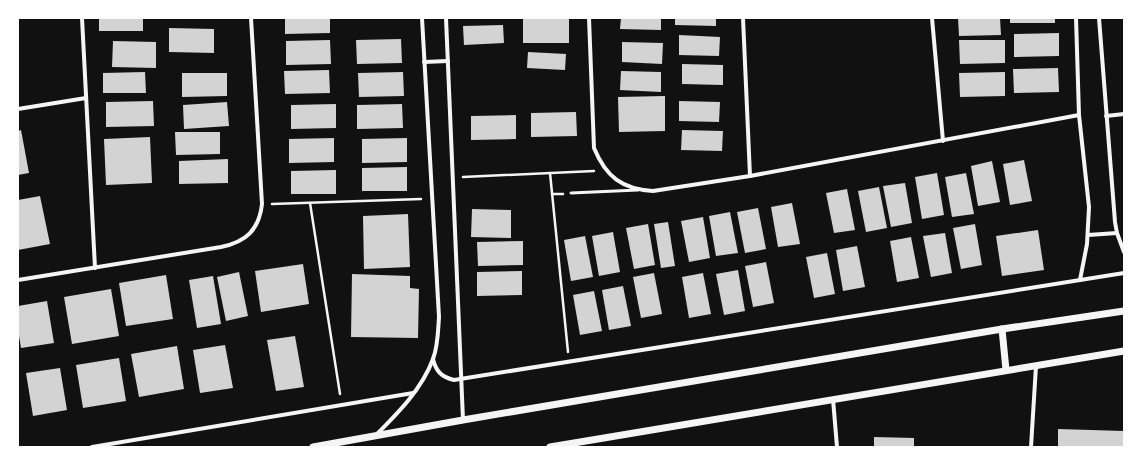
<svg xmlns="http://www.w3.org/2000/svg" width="1142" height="465" font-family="'IBM Plex Sans',sans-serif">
	<rect width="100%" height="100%" fill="#111"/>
	<g fill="#d3d3d3">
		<rect x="99" y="18" width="44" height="13"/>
		<polygon points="285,18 330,18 330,33 285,34"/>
		<rect x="523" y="18" width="46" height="25"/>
		<polygon points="621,18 661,18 661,30 620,29"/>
		<polygon points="675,18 716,18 716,26 675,25"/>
		<polygon points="958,18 1000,18 1001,35 959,36"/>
		<rect x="1010" y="18" width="45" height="5"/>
		<polygon points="503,25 504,43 464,45 463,26"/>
		<polygon points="169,28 214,29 214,53 169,52"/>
		<polygon points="1059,33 1059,56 1014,57 1014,34"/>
		<polygon points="679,35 720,37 719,56 679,55"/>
		<polygon points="401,39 402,63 357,64 356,40"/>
		<polygon points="330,40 331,64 286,65 286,41"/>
		<polygon points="959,40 1005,40 1005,63 960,64"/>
		<polygon points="113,41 156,42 156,68 112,67"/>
		<polygon points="622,42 663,43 662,64 622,62"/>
		<polygon points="528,52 566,54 565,70 527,68"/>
		<polygon points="682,64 723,65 723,85 682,84"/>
		<polygon points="1058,68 1059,92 1014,93 1013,69"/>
		<polygon points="329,70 330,93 285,94 284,71"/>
		<polygon points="621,71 661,72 661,92 620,90"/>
		<polygon points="145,72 146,93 103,93 103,73"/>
		<polygon points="403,72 404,96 359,97 358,73"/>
		<polygon points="1005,72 1005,96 960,97 959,73"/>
		<polygon points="182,73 227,73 227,96 182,97"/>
		<polygon points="665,96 665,131 619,132 618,97"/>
		<polygon points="153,101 154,126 106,127 106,102"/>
		<polygon points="679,101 720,102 719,122 679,121"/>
		<polygon points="227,102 229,126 184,129 183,105"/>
		<polygon points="336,104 336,128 291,129 291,105"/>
		<polygon points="402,104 403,128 357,129 357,105"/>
		<polygon points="576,112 577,136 531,137 531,113"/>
		<polygon points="516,115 516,139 471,140 471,116"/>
		<polygon points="21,130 29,173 18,175 18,131"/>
		<polygon points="682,130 723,131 722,151 681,150"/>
		<polygon points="175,132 220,132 220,154 176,155"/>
		<polygon points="150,137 152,183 106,185 104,139"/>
		<polygon points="334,138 334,162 289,163 289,139"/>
		<polygon points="407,138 407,162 362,163 362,139"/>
		<polygon points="228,159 228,183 179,184 179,161"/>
		<polygon points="1024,160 1032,201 1010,205 1003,164"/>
		<polygon points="992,161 1000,202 978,206 971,166"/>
		<polygon points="407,167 407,191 362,191 362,168"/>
		<polygon points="336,170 336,194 291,194 291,171"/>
		<polygon points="937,173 944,215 922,219 915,177"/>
		<polygon points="966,173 974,214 952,217 945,177"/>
		<polygon points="905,183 912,223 891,227 883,186"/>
		<polygon points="879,187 887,228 866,232 858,191"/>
		<polygon points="847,189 855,230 834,233 826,193"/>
		<polygon points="40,196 50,244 18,250 18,200"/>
		<polygon points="792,203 800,244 778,247 771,207"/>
		<polygon points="758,208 766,249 745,253 737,212"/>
		<polygon points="472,209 511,210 511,238 471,237"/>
		<polygon points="730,212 738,253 716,256 709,216"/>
		<polygon points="408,214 410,267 364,269 363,216"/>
		<polygon points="703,217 710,258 689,262 681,221"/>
		<polygon points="668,222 675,266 661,268 654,224"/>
		<polygon points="648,224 655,265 634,269 626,228"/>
		<polygon points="975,224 982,265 961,269 953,228"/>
		<polygon points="1038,230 1044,270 1002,276 996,236"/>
		<polygon points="613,232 620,272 599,276 592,236"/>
		<polygon points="945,233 952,273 931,277 923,236"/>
		<polygon points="585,236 593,277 571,281 564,240"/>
		<polygon points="911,237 919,278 897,282 890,241"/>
		<polygon points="523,241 523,265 478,266 477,242"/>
		<polygon points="857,246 865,287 843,291 836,250"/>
		<polygon points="827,253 835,294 814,298 806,257"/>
		<polygon points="766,262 774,303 753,307 745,266"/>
		<polygon points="303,264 309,304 261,312 255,271"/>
		<polygon points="738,270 745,311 724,315 716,274"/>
		<polygon points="522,271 522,295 477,296 477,272"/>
		<polygon points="239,272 248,316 226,321 217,277"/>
		<polygon points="654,273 662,314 641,318 633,277"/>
		<polygon points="703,273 711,314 689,318 682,277"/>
		<polygon points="352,274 410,276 410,288 419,289 418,338 351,337"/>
		<polygon points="166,275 173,319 126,326 119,283"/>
		<polygon points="213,276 221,324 197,328 189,280"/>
		<polygon points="623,286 631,326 609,330 602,290"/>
		<polygon points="111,289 119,336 72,344 64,297"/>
		<polygon points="594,291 602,331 580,335 573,295"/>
		<polygon points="47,301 54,343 21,348 18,330 18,306"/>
		<polygon points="295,336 304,387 276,391 267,340"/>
		<polygon points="225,345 233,388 200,393 193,350"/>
		<polygon points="177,346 184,389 139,397 131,354"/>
		<polygon points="119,358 126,401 83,408 76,365"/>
		<polygon points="60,368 67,410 33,416 26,373"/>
		<polygon points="1058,429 1124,431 1124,447 1058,447"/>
		<polygon points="874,437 914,438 914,447 874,447"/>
	</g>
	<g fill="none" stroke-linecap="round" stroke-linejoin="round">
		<g stroke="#f5f5f5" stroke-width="2.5">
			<polyline points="550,173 568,352"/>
			<polyline points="463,177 594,171"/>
			<polyline points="552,194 563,194"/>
			<polyline points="310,203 340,394"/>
			<polyline points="272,204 421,199"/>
		</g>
		<polyline stroke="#f5f5f5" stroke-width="3" points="571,193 638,190"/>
		<g stroke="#f5f5f5" stroke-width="4">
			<polyline points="82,18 95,268"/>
			<polyline points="446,18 463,420"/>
			<path d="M589,18L594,148C606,177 622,189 653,191L750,176L1079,115"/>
			<polyline points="743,18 750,176"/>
			<polyline points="932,18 943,141"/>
			<polyline points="1076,18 1079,115 1089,207 1087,244 1080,280"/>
			<polyline points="1099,18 1115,222 1117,233 1124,252"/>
			<polyline points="424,62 448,61"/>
			<polyline points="18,109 86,98"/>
			<polyline points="1106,116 1124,114"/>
			<polyline points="1088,235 1117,233"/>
			<path d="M18,280L221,247C246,242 259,230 262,204L251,18"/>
			<path d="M433,359C436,372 442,377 454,380L1124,273"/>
			<polyline points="833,399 837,447"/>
			<path d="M376,435C398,413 422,389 433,359C438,346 438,331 439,317L422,18"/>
			<polyline points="92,447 413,393"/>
			<polyline points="1031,447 1036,366"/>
		</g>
		<g stroke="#f5f5f5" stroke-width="7">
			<polyline points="1002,329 1006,370"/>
			<polyline points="313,447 463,420 1002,329 1124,311"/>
			<polyline points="550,447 1124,351"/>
		</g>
	</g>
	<rect width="1142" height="465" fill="none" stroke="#ffffff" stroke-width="38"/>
</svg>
